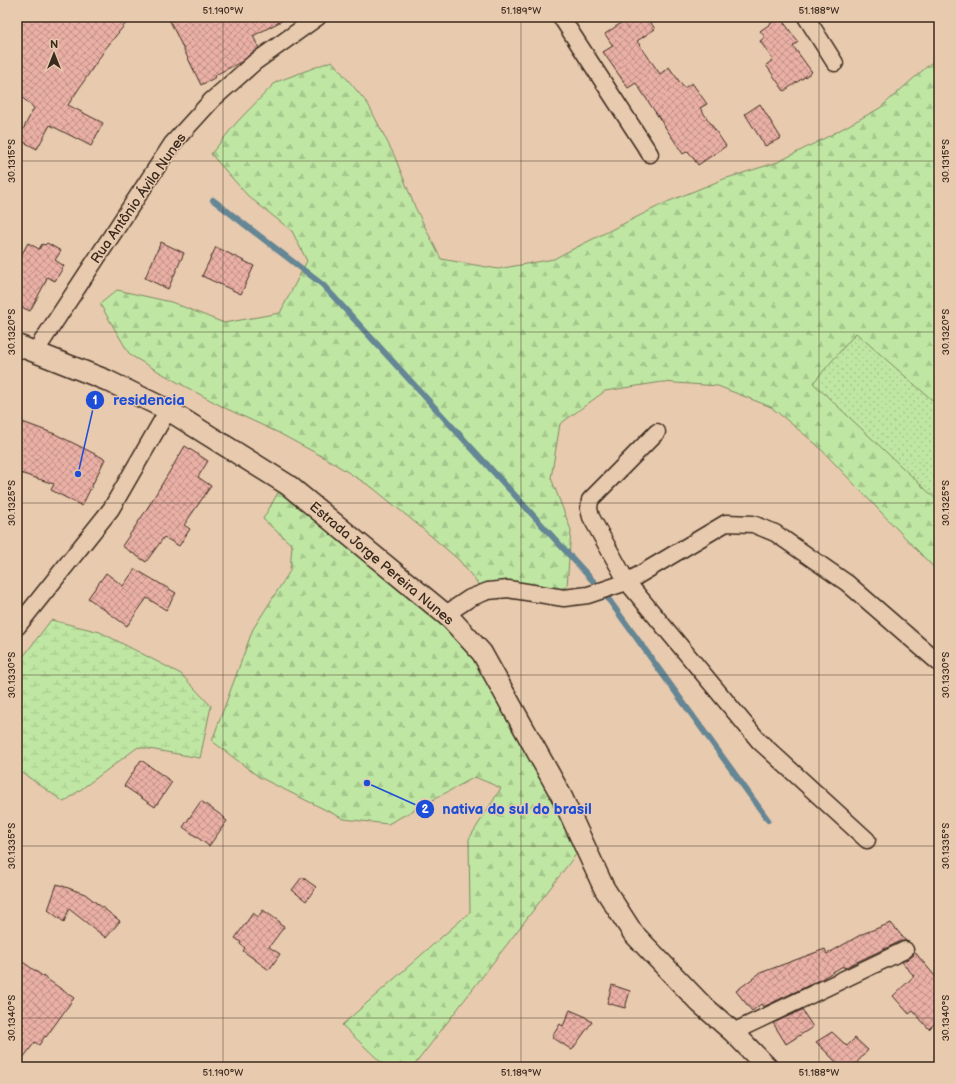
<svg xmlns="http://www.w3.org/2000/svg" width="956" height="1084" font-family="'Balsamiq Sans',sans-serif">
	<defs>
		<pattern id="forest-firs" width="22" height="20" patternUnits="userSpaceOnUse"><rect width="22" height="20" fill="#bfe7a3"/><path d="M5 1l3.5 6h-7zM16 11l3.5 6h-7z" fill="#a5c68c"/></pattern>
		<pattern id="wetland-marsh" width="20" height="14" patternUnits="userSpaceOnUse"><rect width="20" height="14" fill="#bfe7a3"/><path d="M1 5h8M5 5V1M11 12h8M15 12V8" fill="none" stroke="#a5c68c"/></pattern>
		<pattern id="park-dots" width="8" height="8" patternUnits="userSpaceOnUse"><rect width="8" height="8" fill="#bfe7a3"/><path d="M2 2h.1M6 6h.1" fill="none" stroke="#a5c68c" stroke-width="1.8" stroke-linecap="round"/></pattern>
		<pattern id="building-cross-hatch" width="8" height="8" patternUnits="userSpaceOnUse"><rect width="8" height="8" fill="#eab0a6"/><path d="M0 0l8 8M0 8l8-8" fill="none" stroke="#bf8f87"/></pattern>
	</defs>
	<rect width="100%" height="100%" fill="#e8caae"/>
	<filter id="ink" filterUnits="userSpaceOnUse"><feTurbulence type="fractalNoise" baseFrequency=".025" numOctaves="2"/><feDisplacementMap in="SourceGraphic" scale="8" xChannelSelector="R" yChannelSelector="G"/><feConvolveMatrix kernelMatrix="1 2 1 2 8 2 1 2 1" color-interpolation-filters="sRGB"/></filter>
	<g filter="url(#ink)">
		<g fill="url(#forest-firs)" stroke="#7d8860">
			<polygon points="939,56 939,573 816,444 771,407 718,386 662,382 605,391 560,424 551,478 571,530 567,587 513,599 487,595 459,560 417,524 373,488 327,459 277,432 225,408 177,382 130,355 100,304 117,290 171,302 224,323 280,313 307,261 292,231 248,196 211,154 237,122 276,82 332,61 368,104 394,155 415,207 441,259 498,269 554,259 563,254 667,202 724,179 778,162 829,136 880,108"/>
			<polygon points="279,491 397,586 459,641 507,702 577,853 413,1067 386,1067 342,1025 470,912 469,839 501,788 475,777 388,824 344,819 259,777 212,741 253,629 290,571 292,545 263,519"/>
		</g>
		<polygon fill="url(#wetland-marsh)" stroke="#7d8860" points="51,620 100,632 181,674 211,706 200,758 138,747 64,802 17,769 17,665"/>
		<polygon fill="url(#park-dots)" stroke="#7d8860" points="856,333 939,406 939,502 813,383"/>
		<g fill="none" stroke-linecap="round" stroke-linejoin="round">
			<polyline stroke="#658694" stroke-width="6" points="213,200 323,285 604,593 768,820"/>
		</g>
		<g fill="url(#building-cross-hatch)" stroke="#3b2a1e">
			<polygon points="17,17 131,17 106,48 68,105 103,123 91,146 50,125 37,149 18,139 34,108 17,93"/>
			<polygon points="168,17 289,17 253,36 259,48 241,62 215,75 216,77 201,85"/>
			<polygon points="630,17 647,17 655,29 637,41 660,74 669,67 684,88 692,83 707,104 700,108 726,146 698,165 688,151 683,154 636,83 628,88 603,52 613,46 605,34"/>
			<polygon points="780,17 798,42 793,46 812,72 784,91 766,65 773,60 760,41 765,37 760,31"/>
			<polygon points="760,104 781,138 765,146 745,114"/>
			<polygon points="161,242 184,253 168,289 145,278"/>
			<polygon points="28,243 39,249 42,244 45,245 47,243 61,251 55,260 64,266 55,281 47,277 45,283 30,311 17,305 17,263"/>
			<polygon points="216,247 254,266 241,294 202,276"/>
			<polygon points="17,420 55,434 105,459 82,506 51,490 54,484 17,472"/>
			<polygon points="185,446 208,461 198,477 211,486 184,525 190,529 179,546 164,537 146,562 122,546 145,512"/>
			<polygon points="135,569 176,593 166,610 147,598 127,626 88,598 106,573 123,586"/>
			<polygon points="141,760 172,782 155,807 124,786"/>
			<polygon points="201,801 225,818 224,819 227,821 209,846 183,827"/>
			<polygon points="302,877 316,887 306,901 292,890"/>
			<polygon points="57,884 85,894 120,921 106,938 69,909 64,922 48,910"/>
			<polygon points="263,910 280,922 279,924 284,927 269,947 280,954 269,970 243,951 245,948 240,944 241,942 235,938 253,913 258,917"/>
			<polygon points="891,923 906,941 901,941 844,968 843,966 818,981 763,1007 761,1004 752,1011 736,991 760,973 825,949 827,954 862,934"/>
			<polygon points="914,951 939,981 939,1019 929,1029 913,1011 909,1014 893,996 914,976 902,962 913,956"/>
			<polygon points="17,958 74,998 46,1037 45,1036 39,1045 35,1042 17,1066"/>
			<polygon points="612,985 630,991 625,1008 607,1003"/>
			<polygon points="570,1010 584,1016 592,1022 579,1040 572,1050 552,1037 560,1024 563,1026"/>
			<polygon points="802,1010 813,1027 786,1044 773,1023"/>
			<polygon points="832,1032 847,1046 855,1038 868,1050 853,1067 841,1067 816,1042"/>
		</g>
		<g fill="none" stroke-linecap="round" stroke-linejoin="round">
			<defs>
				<g id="minor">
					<polyline points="561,17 650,154"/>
					<polyline points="806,17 835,63"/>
					<polyline points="35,352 172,144 212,100 255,62 318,17"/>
					<polyline points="657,432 590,500 589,509 591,517 627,582 726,523 753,524 775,533 847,583 939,663"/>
					<polyline points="446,614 470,598 488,591 508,589 564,598 588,595 627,582 759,741 867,840"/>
					<polyline points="17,627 111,509 168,410"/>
					<polyline points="733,1032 905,950"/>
				</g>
				<polyline id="tertiary" points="17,345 106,380 168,410 288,485 451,619 482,653 561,795 604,888 633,933 700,1003 733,1032 767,1067"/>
			</defs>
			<use href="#minor" stroke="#3b2a1e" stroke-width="19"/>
			<use href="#tertiary" stroke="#3b2a1e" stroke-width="23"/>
			<use href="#minor" stroke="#e8caae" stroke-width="16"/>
			<use href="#tertiary" stroke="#e8caae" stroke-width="20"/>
		</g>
	</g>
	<path fill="none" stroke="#3b2a1e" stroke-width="1" stroke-opacity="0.45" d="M223,17V1067M521,17V1067M819,17V1067M17,161H939M17,332H939M17,503H939M17,675H939M17,846H939M17,1018H939"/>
	<g text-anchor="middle" stroke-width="3" stroke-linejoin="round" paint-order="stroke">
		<g font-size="14" fill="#3b2a1e" stroke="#e8caae">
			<text transform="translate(138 198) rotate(-55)" y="5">Rua Antônio Ávila Nunes</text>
			<text transform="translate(382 563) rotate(40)" y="5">Estrada Jorge Pereira Nunes</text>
		</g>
	</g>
	<path fill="none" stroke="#1d4ed8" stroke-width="1.5" d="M78 474L95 400M367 783L425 809"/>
	<g fill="#1d4ed8" stroke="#e8caae" stroke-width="1.5">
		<circle cx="78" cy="474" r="4"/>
		<circle cx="367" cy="783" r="4"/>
		<circle cx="95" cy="400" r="10"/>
		<circle cx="425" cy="809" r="10"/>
	</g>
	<g font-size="12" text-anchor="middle" font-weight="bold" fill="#fff">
		<text x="95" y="404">1</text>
		<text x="425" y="813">2</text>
	</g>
	<g font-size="15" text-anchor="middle" font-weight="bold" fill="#1d4ed8" stroke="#e8caae" stroke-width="3" stroke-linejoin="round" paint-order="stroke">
		<text x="149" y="405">residencia</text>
		<text x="517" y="814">nativa do sul do brasil</text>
	</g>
	<rect width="956" height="1084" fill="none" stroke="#e8caae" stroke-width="44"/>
	<g transform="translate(54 54)" stroke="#e8caae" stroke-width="3" paint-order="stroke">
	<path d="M0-3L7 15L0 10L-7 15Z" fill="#3b2a1e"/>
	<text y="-6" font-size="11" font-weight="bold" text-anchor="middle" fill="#3b2a1e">N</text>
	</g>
	<rect x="22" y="22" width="912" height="1040" fill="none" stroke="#3b2a1e" stroke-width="1.5"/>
	<g font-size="10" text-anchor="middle" fill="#3b2a1e">
		<text x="223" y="14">51.190°W</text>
		<text x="521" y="14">51.189°W</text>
		<text x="819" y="14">51.188°W</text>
		<text transform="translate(11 161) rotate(-90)" y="4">30.1315°S</text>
		<text transform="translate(945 161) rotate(-90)" y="4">30.1315°S</text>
		<text transform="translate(11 332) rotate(-90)" y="4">30.1320°S</text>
		<text transform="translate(945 332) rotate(-90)" y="4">30.1320°S</text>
		<text transform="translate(11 503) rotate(-90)" y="4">30.1325°S</text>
		<text transform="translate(945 503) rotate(-90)" y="4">30.1325°S</text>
		<text transform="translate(11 675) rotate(-90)" y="4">30.1330°S</text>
		<text transform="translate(945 675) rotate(-90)" y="4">30.1330°S</text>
		<text transform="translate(11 846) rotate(-90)" y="4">30.1335°S</text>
		<text transform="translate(945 846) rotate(-90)" y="4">30.1335°S</text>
		<text transform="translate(11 1018) rotate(-90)" y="4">30.1340°S</text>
		<text transform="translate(945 1018) rotate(-90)" y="4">30.1340°S</text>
		<text x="223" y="1076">51.190°W</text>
		<text x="521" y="1076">51.189°W</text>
		<text x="819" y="1076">51.188°W</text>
	</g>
</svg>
